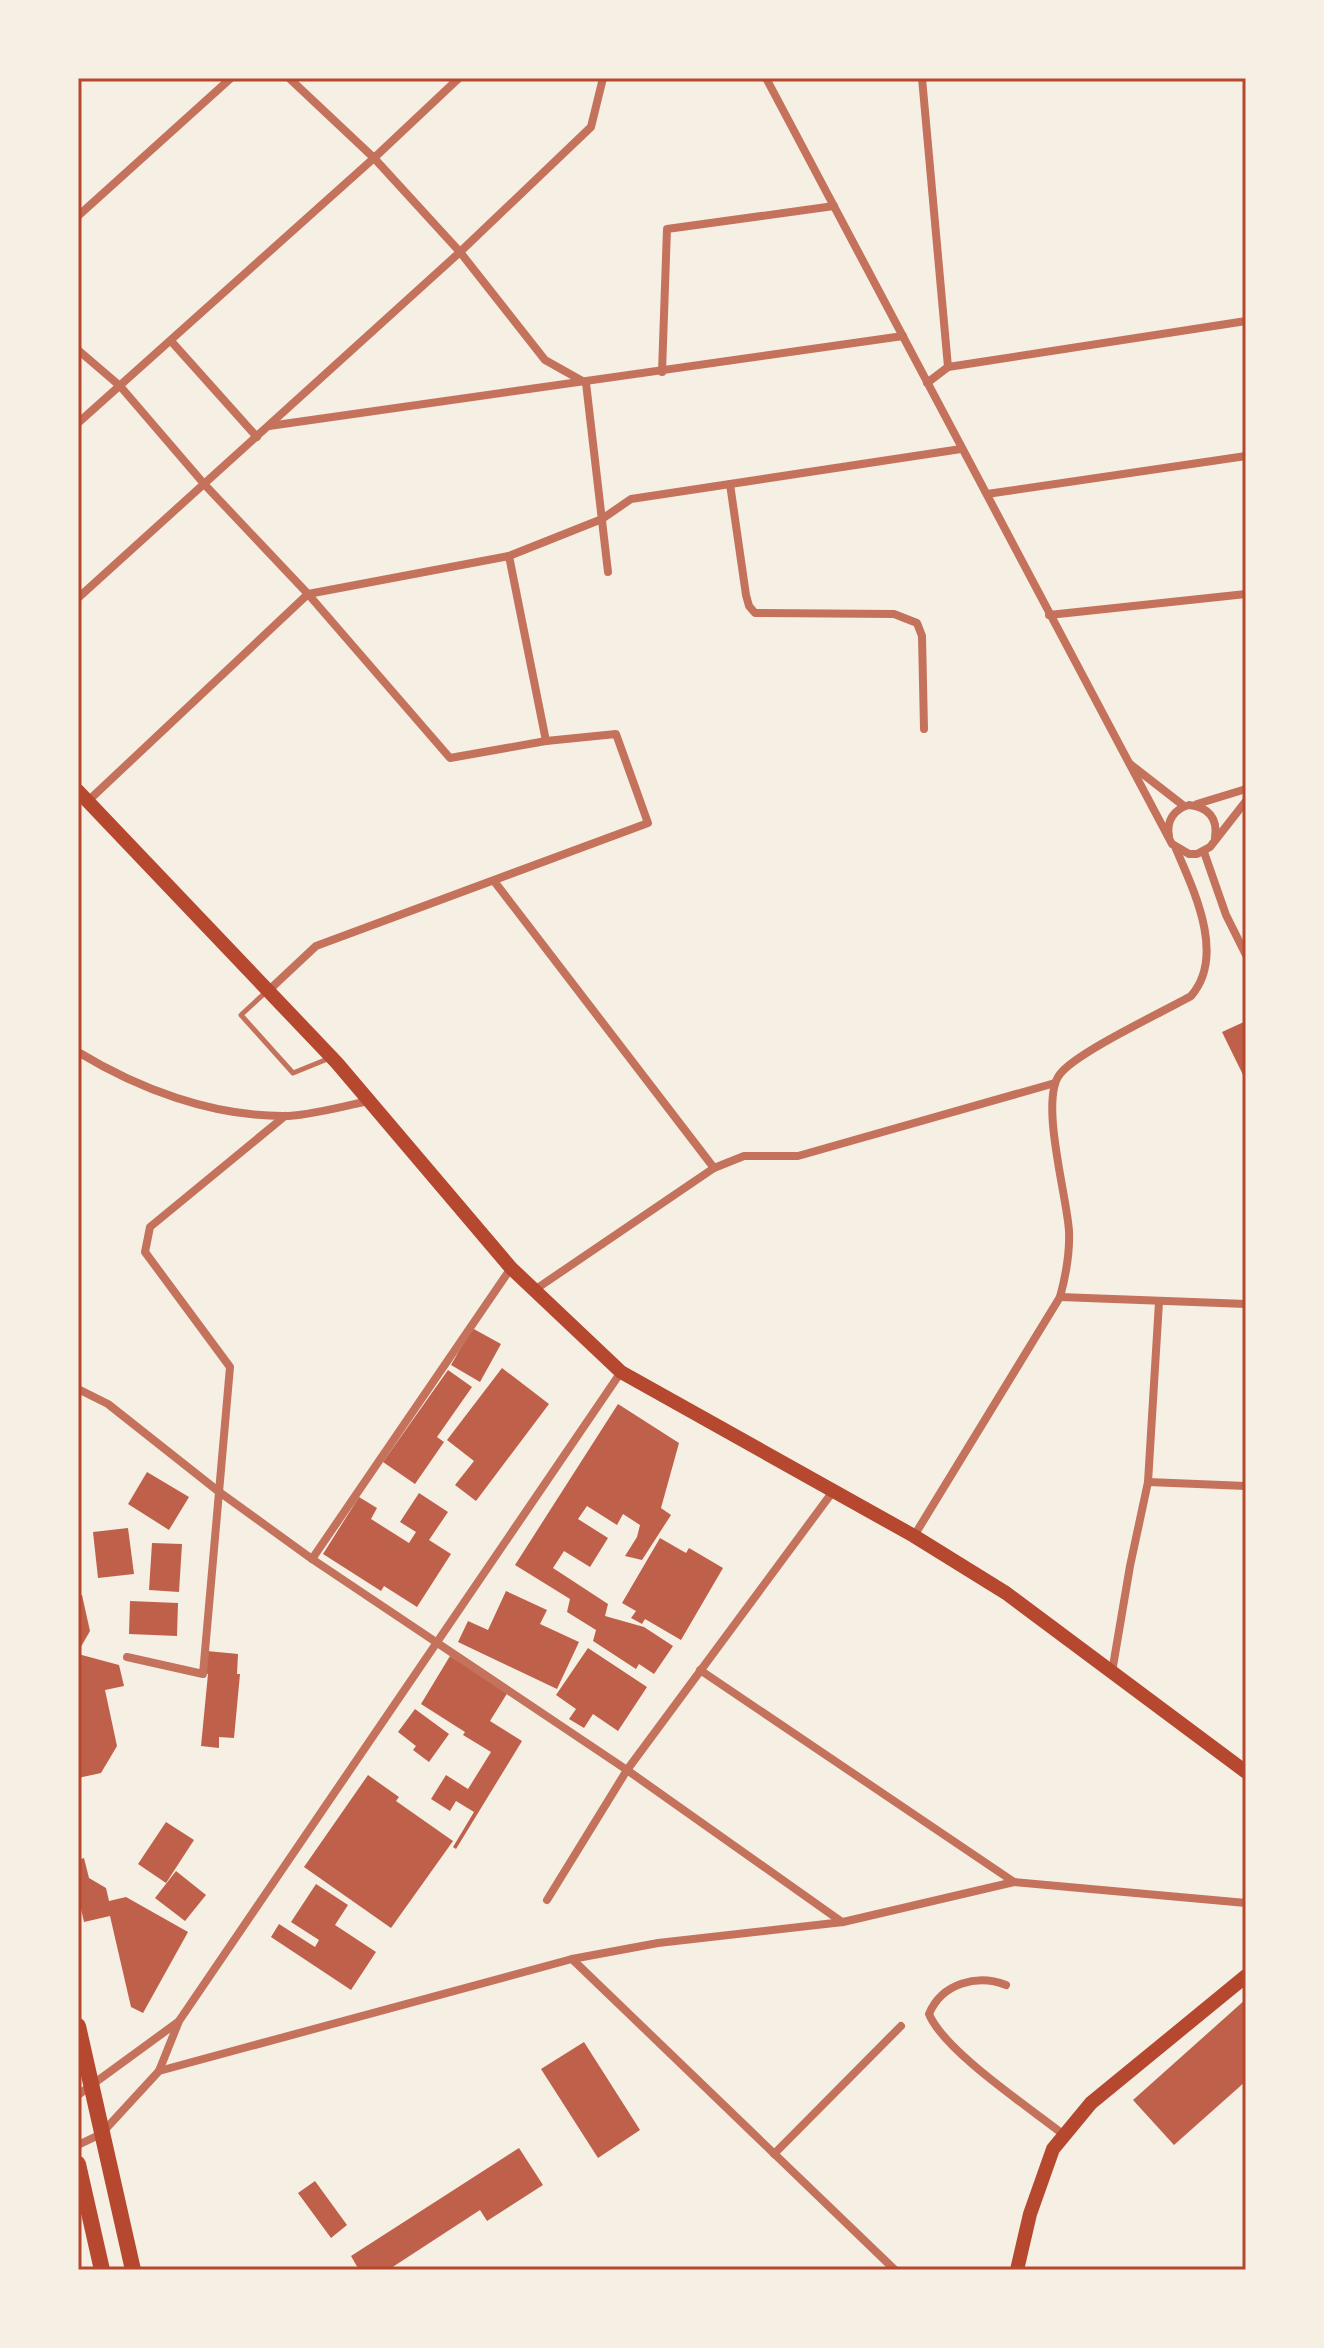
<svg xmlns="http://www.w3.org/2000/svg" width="1324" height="2348" font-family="Georgia,serif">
	<rect width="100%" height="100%" fill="#f6efe4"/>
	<g fill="#bf614a">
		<polygon points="1246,1021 1246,1081 1222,1032"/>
		<polygon points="472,1328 501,1344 480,1382 451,1365"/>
		<polygon points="502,1368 549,1404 476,1501 455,1485 474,1461 447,1440"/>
		<polygon points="448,1370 472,1387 437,1437 444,1442 415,1484 383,1462"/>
		<polygon points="618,1404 679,1443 661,1508 671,1515 642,1560 625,1556 637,1537 640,1525 623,1514 617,1525 587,1506 578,1519 608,1538 590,1567 564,1551 553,1568 608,1604 605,1616 644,1627 673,1646 654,1674 639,1664 636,1669 593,1641 596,1630 567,1612 570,1599 515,1565"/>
		<polygon points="147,1472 189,1497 169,1530 128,1504"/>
		<polygon points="419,1493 448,1512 429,1540 451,1554 417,1607 384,1586 381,1591 323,1554 359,1497 377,1508 371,1519 409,1543 416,1532 400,1522"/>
		<polygon points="128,1528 134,1574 98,1578 93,1532"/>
		<polygon points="660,1538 686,1553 689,1548 723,1568 681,1640 645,1619 642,1624 631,1618 636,1611 622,1603"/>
		<polygon points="152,1543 182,1544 179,1592 149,1590"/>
		<polygon points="506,1591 547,1610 540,1624 579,1642 557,1689 458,1642 468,1621 488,1630"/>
		<polygon points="82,1595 90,1631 78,1652 78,1596"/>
		<polygon points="130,1601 178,1603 177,1636 129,1634"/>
		<polygon points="588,1648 647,1687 618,1731 593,1714 584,1728 569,1719 576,1709 556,1695"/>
		<polygon points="207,1651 238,1654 237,1674 240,1674 234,1738 219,1737 219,1748 201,1746 208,1674 205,1673"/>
		<polygon points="78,1654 119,1665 124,1686 105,1690 117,1746 101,1773 78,1778"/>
		<polygon points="450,1656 508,1692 490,1721 522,1741 456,1849 453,1847 474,1812 456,1801 450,1811 431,1799 446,1775 468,1789 491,1752 463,1735 465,1732 421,1704"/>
		<polygon points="415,1709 449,1734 429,1762 413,1750 416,1746 398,1732"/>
		<polygon points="368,1775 399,1797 396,1801 453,1841 391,1928 304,1867"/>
		<polygon points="166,1822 194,1840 166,1883 138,1864"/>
		<polygon points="84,1858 89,1878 106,1888 109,1901 126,1897 188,1932 143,2013 131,2007 110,1916 84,1922 78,1896 78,1860"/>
		<polygon points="176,1871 206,1895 185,1921 155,1898"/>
		<polygon points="316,1884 348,1905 335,1925 376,1952 351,1990 271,1937 279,1924 315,1947 319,1940 291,1922"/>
		<polygon points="1246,1999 1246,2081 1174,2145 1133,2100"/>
		<polygon points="584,2042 640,2130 598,2158 541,2069"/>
		<polygon points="519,2148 543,2185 487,2221 480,2210 388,2270 359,2270 351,2256"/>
		<polygon points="315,2181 347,2225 331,2238 298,2193"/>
	</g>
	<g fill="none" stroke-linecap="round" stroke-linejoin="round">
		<polyline stroke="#c5725c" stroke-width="5" points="267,991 241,1015 293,1073 330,1058"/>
		<g stroke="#c5725c" stroke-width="8">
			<polyline points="289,78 374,158 460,252 545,360 586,383 608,572"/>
			<polyline points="766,78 1172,844 1189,854 1197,854 1210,847 1246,801"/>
			<polyline points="922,78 948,367 927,383"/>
			<polyline points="78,216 231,78"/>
			<polyline points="171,341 257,437"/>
			<polyline points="78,350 120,386 205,485 308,594 450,758 546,741 616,734 648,823 316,946 268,991"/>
			<polyline points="948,367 1246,321"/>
			<polyline points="662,372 667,229 834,206"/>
			<polyline points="78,423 374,158 459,78"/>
			<polyline points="269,426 903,336"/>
			<polyline points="730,484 746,595 749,606 755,613 894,614 917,623 922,636 924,729"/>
			<polyline points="987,494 1246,456"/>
			<polyline points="509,556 546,741"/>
			<polyline points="78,598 460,252 591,127 603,78"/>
			<polyline points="1049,615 1246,594"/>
			<polyline points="1130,764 1184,806"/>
			<polyline points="88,801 308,594 509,556 602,519 631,499 961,449"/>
			<polyline points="1197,804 1246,789"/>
			<path d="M1169,836C1166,821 1174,809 1189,805C1208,807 1218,818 1215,837"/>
			<polyline points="1204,852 1226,915 1246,955"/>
			<polyline points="494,881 714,1168 744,1156 798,1156 1055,1083"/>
			<path d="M78,1052C139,1089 211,1116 283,1116C309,1116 343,1106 369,1101"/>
			<polyline points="536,1289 714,1168"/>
			<polyline points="1060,1297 1246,1304"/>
			<polyline points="78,1389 108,1404 218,1491 312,1559 627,1770 842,1922"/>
			<polyline points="1148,1482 1246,1486"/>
			<path d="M914,1536L1060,1297C1066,1275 1070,1255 1069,1231C1067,1196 1039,1100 1060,1074C1077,1052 1163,1012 1191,996C1226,956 1194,891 1176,849"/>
			<polyline points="312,1559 511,1268"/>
			<polyline points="127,1657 203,1674 230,1367 145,1252 150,1227 285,1116"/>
			<polyline points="700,1670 1014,1882 843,1922 658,1943 572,1959 895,2270"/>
			<polyline points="1112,1672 1130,1566 1148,1482 1159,1302"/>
			<polyline points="1014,1882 1246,1903"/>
			<polyline points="547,1900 627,1770 834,1490"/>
			<path d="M1006,1985C977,1974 942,1983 929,2014C944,2051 1030,2108 1064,2135"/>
			<polyline points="159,2071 572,1959"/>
			<polyline points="78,2095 178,2022"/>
			<polyline points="78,2145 101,2134 159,2071 179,2021 621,1372"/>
			<polyline points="774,2154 901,2026"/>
		</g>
		<g stroke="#b5482f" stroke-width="14">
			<polyline points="78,791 337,1063 511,1268 621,1372 914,1536 1006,1593 1246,1772"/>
			<polyline points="1017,2270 1030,2214 1053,2149 1091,2103 1246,1976"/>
		</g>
		<g stroke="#b5482f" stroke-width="16">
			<polyline points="78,2026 133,2270"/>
			<polyline points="78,2164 102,2270"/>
		</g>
	</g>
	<rect width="1324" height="2348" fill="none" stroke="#f6efe4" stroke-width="160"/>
	<rect x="80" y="80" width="1164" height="2188" fill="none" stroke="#b5482f" stroke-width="3"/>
</svg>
